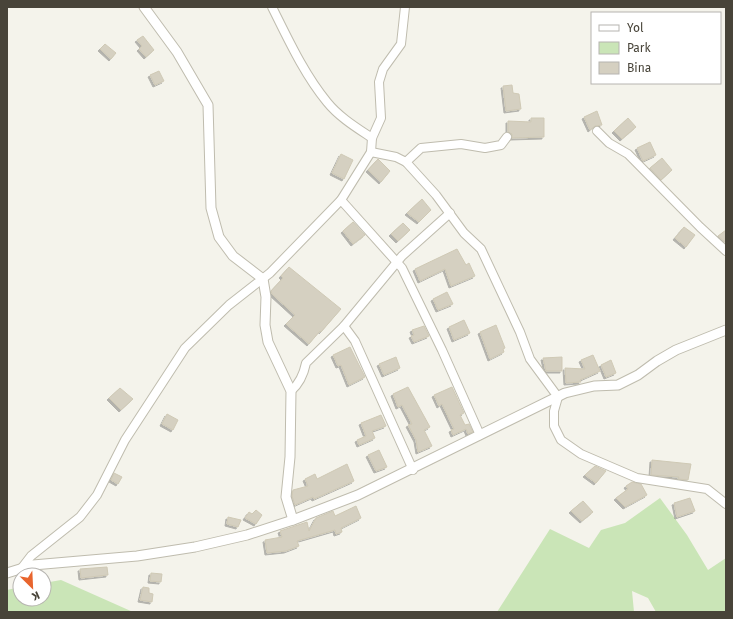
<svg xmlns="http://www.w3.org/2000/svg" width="733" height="619" font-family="'Fira Sans',sans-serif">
	<defs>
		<filter id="shadow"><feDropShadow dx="-2" dy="2" stdDeviation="0" flood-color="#0004"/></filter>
	</defs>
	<rect width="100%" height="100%" fill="#f4f3eb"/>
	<g fill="#cae5b7">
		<polygon points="660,498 687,535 708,570 726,558 726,612 656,612 648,598 632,591 634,612 497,612 550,529 589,548 601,530 625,523"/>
		<polygon points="61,580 133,612 7,612 7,590 20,587 20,599 44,599 44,583"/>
	</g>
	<g fill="#d5d0c1" stroke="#cfc9b5" filter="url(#shadow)">
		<polygon points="143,36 154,50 146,57 139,49 142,46 137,40"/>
		<polygon points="105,44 116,53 111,59 100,49"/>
		<polygon points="159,71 164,81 155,85 150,75"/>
		<polygon points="512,85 513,93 519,94 521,109 506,111 503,86"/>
		<polygon points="597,111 602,125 595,126 590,130 584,117"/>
		<polygon points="531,118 544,118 544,137 512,138 512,134 508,132 508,121 531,122"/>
		<polygon points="628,118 636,127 622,139 614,131"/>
		<polygon points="650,142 656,155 643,161 637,148"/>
		<polygon points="341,154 353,160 344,179 332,173"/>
		<polygon points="662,158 672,170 661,180 650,168"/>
		<polygon points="378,159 390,171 381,182 368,170"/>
		<polygon points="422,199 431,210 419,222 407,213"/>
		<polygon points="353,222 365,235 353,244 343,231"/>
		<polygon points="403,223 410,230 398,241 391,234"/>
		<polygon points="684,227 695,235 686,247 675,238"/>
		<polygon points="726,230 726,243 718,236"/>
		<polygon points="457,249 466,265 469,263 475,276 451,286 445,269 420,281 415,269"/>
		<polygon points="289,267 341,309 321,332 320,331 309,344 286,324 295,315 272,294 271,291 283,278 281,276"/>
		<polygon points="447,292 453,304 438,310 433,299"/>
		<polygon points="464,320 470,333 454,340 449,327"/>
		<polygon points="496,325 505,348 503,349 504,352 490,359 480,332"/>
		<polygon points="424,326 429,336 414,342 411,336 414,335 412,330"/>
		<polygon points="350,347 365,377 349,385 341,365 338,366 333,355"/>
		<polygon points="593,355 600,371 580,380 581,382 566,383 565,368 585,369 581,360"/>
		<polygon points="396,357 400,368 384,375 379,364"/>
		<polygon points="562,357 562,371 546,371 543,358"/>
		<polygon points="611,360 616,373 606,377 601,365"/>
		<polygon points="408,387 430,427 424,430 432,446 418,452 416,440 408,425 412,424 402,405 398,407 393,394"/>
		<polygon points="452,387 464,413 460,415 465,425 469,424 473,432 468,434 466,429 453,435 451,430 454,429 442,404 439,406 434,395"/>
		<polygon points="120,388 133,399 121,410 109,398"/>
		<polygon points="167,414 178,420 173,430 162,424"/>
		<polygon points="381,415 386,426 372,431 375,438 359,445 357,440 366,436 361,423"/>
		<polygon points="379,450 387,467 376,471 368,455"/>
		<polygon points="652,460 691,464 688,480 678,479 679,477 651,475"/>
		<polygon points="347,464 354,481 314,499 313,497 295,505 292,496 293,490 308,486 305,479 315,474 317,479"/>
		<polygon points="595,466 606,471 596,483 585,475"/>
		<polygon points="114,473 122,477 118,484 111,480"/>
		<polygon points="632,482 641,484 647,495 625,507 616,498 628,489 626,486"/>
		<polygon points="690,498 695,511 677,517 674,503"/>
		<polygon points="583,501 593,512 582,521 571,511"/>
		<polygon points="356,506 361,518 341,528 342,532 336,534 335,530 297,541 299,546 286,551 267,553 265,540 282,537 280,531 307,522 309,531 316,518 333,511 335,516"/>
		<polygon points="256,510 262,515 256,524 245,518 249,512 252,514"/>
		<polygon points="228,517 241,520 238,527 227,524"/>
		<polygon points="107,567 108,575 81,578 80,569"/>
		<polygon points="151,573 162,574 161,582 150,581"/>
		<polygon points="143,587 149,588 149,593 153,594 152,602 140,600"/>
	</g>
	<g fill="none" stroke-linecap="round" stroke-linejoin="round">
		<defs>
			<g id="minor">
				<path d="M272,7C288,39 304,74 327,102C339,117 357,128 372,138"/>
				<polyline points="597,131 609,143 628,154 700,227 726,251"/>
				<polyline points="371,152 396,157 406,162 436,195 464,233 481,249 520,332 530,359 558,397 554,411 554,426 561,440 581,454 637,478 707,489 726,504"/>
				<polyline points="406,162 421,148 461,144 485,148 501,145 507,137"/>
				<polyline points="341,200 402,268 442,350 480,435"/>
				<polyline points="344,326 355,341 413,470"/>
				<path d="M291,391C299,384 304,373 306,363L344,326L402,256L450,213"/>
				<polyline points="21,569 31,556 80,517 97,495 125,440 185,348 229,305 270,273 341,200 371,152 372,138 381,118 379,82 383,69 401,44 405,7"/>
			</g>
			<g id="tertiary">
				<polyline points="144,7 177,52 208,105 211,208 219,237 233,256 263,279 266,297 265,325 268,342 291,391 290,457 286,497 293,520"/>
				<polyline points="7,573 33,565 137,556 195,547 247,535 293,520 358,495 565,393 594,386 618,385 638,375 657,361 676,350 726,330"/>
			</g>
		</defs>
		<use href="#minor" stroke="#bfbcae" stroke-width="10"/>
		<use href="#tertiary" stroke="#bfbcae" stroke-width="11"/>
		<use href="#minor" stroke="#fff" stroke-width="8"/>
		<use href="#tertiary" stroke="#fff" stroke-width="9"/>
	</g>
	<rect width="733" height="619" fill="none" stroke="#484439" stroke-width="16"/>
	<rect x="591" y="12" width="130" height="72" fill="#ffffff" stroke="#b6b4b0"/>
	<rect x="599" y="25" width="20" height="6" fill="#ffffff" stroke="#b6b4b0"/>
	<text x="627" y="32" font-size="12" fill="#484439">Yol</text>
	<rect x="599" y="42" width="20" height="12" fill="#cae5b7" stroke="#b6b4b0"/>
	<text x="627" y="52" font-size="12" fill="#484439">Park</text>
	<rect x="599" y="62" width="20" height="12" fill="#d5d0c1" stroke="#b6b4b0"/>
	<text x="627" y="72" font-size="12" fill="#484439">Bina</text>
	<g transform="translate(32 587) rotate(156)"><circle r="19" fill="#ffffff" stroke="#b6b4b0"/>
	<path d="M0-3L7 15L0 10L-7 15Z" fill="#e8652e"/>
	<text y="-6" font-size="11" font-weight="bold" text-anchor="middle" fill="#484439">K</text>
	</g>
</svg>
